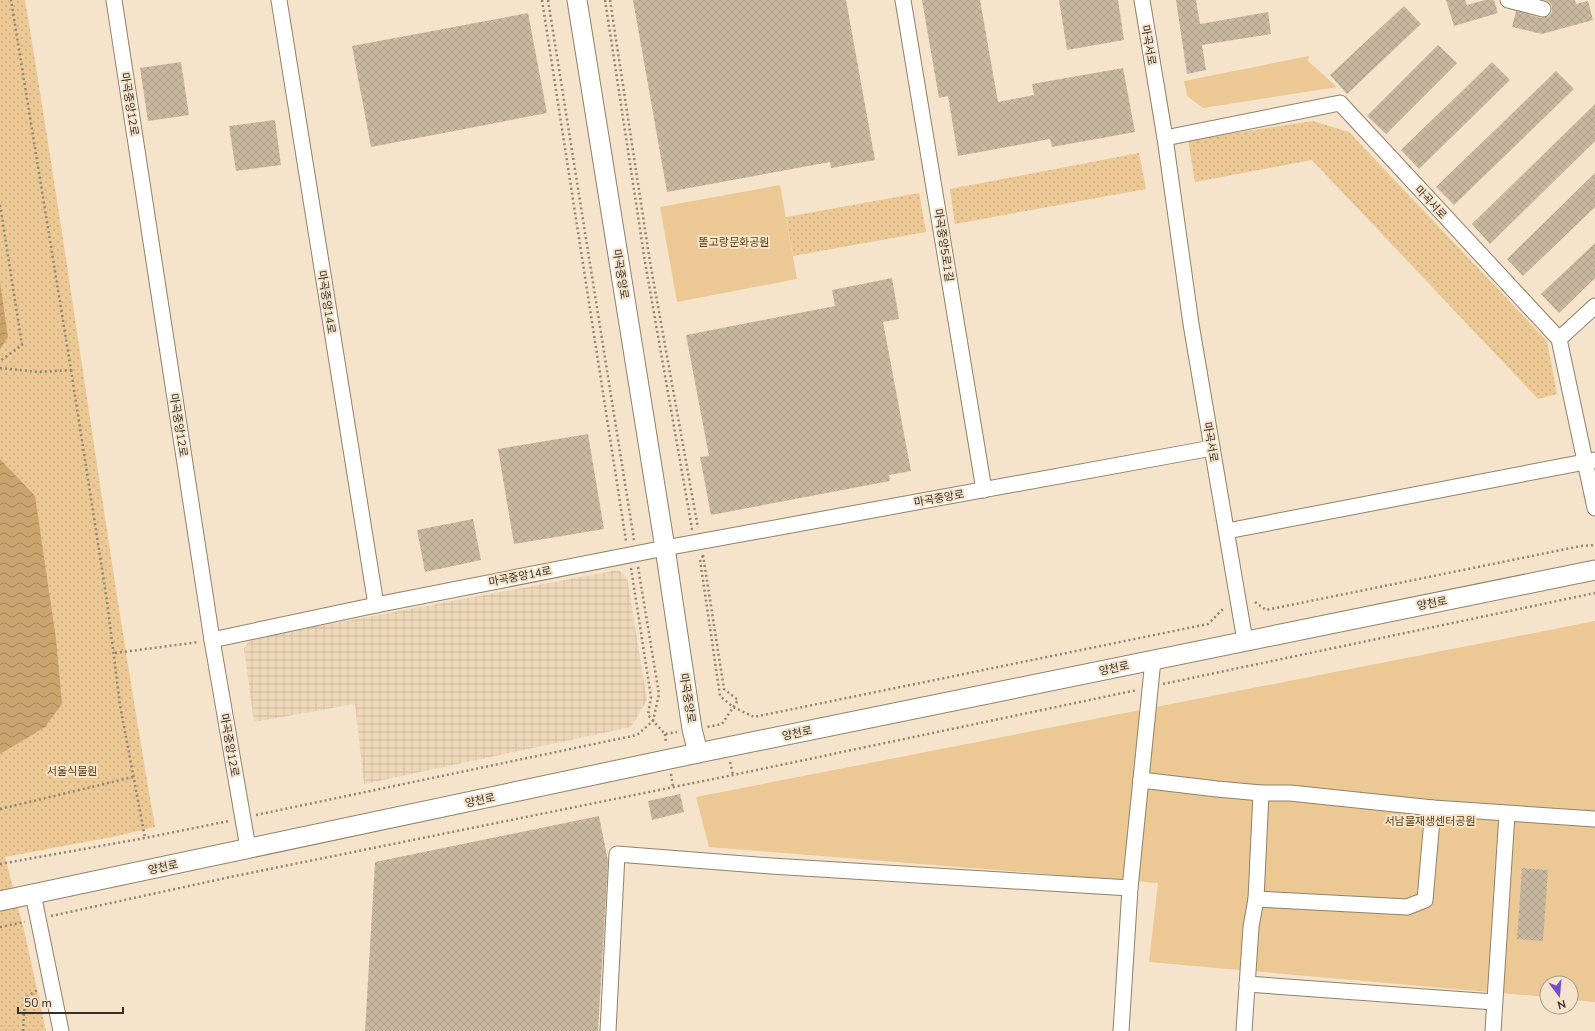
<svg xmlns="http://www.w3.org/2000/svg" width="1595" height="1031" font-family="'Nunito Sans','Noto Sans KR',sans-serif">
	<defs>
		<pattern id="industrial-grid" width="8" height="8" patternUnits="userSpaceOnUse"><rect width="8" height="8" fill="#eed8b9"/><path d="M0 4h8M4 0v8" fill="none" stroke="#cdba9f"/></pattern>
		<pattern id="grass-dots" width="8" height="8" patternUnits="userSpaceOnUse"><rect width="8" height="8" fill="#ecc894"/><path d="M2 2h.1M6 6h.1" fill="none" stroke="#cbac7f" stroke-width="1.8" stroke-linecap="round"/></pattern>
		<pattern id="water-waves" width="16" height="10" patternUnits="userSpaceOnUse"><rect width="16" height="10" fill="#caa46d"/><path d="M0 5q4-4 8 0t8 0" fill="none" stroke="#a58659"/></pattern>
		<pattern id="building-cross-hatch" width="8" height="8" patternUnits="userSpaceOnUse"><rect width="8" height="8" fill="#c9b8a0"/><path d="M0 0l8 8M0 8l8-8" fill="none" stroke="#ad9e8a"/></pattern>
	</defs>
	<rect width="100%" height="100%" fill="#f5e4cb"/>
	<polygon fill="url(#industrial-grid)" points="618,570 627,577 647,700 631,727 364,784 355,704 254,722 244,649 250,639"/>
	<g fill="url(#grass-dots)">
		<path d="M0,0H25C71,275 107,552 155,827L117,836L5,857L25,934L46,1031H0Z"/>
		<polygon points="1313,121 1349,132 1547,341 1557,394 1538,399 1312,160 1195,182 1188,140"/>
		<polygon points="1139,153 1146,189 955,224 950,189"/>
		<polygon points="919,193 926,232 793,256 786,217"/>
	</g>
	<g fill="#ecc894">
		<polygon points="1309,56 1308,61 1337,87 1203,108 1187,96 1184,81"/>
		<polygon points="780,185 797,279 677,302 660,207"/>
		<polygon points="1595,621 1595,1002 1571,1000 1571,983 1547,983 1547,997 1149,962 1158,883 709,847 696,797"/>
	</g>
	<g fill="url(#water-waves)">
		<polygon points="0,282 8,337 0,349"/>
		<polygon points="0,459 35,496 56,639 62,704 45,727 0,754"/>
	</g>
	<g fill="url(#building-cross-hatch)">
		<polygon points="633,0 846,0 875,160 831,168 830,162 667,192"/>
		<polygon points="922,0 980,0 998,102 1034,95 1032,84 1123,68 1135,132 1052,147 1050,139 958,156 948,96 939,98"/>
		<polygon points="1059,0 1118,0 1124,40 1067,50"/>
		<polygon points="1176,0 1196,0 1200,24 1268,12 1271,34 1202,45 1206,70 1187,74"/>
		<polygon points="1446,0 1465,0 1467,5 1485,0 1494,0 1498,13 1454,26"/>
		<polygon points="1544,0 1575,0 1576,4 1588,1 1593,20 1542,34 1512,27 1516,11 1541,18 1549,16 1552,12 1552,6 1549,2"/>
		<polygon points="1404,6 1421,24 1347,94 1330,75"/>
		<polygon points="528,13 547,113 371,147 352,46"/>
		<polygon points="1438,45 1457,63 1386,134 1367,116"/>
		<polygon points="181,62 189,115 148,121 140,68"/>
		<polygon points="1492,62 1510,80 1419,169 1401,150"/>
		<polygon points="1556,71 1574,89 1454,205 1436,187"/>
		<polygon points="1595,104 1595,141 1490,244 1472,224"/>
		<polygon points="275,120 281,165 236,171 229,126"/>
		<polygon points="1595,173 1595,207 1523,276 1507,259"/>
		<polygon points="1595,243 1595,278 1559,313 1541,294"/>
		<polygon points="892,278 899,319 883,322 911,471 889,475 890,481 711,515 700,457 709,456 686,335 835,306 832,290"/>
		<polygon points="588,434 604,529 514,544 498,449"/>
		<polygon points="473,519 481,560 425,572 417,530"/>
		<polygon points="680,794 684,812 652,820 648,801"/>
		<polygon points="599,816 608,861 598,1031 365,1031 375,862"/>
		<polygon points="1522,868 1548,870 1543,941 1517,939"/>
	</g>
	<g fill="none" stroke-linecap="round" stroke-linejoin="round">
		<defs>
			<g id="minor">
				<polyline points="114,0 212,640 248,848"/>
				<polyline points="279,0 376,605"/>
				<polyline points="903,0 984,490"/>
				<polyline points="1142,0 1165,138 1191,324 1245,641"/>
				<polyline points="1508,0 1543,9"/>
				<polyline points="1165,138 1340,103 1559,339 1595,508"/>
				<polyline points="1559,339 1595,306"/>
				<polyline points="1227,531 1595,460"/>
				<polyline points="212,640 376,605 665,548 1212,448"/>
				<polyline points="1141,780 1217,789 1261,793 1290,793 1433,808 1595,819"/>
				<polyline points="1261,793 1256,899 1407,907 1425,900 1433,808"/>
				<polyline points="33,894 61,1031"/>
				<polyline points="1247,984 1494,1002"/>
				<polyline points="608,1031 617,854 771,866 1130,888"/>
				<polyline points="1121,1031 1130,888 1153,660"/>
				<polyline points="1244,1031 1251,927 1256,899"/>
				<polyline points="1493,1031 1507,814"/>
			</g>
			<g id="major">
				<polyline points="577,0 665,548 692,729 698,753"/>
				<polyline points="0,901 698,753 1595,570"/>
			</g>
		</defs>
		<use href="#minor" stroke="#91816a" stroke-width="17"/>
		<use href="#major" stroke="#91816a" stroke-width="21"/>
		<g stroke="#908574" stroke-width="2.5" stroke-dasharray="2 3" stroke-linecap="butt">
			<polyline points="542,0 626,541"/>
			<polyline points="548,0 634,540"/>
			<polyline points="605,0 645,262 692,529 694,530"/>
			<polyline points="610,0 650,262 698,528"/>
			<polyline points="0,205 22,345 0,361"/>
			<polyline points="0,368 38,372 71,370 11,0"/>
			<polyline points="71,370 107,601 120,705 145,838"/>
			<polyline points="703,555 724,689 738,700 722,724 707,727"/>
			<polyline points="703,556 700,560 720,696 733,707 754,717 1208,624 1224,608"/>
			<polyline points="631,568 651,697 648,715 665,734 677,732"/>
			<polyline points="1255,602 1266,610 1581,546 1595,545"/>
			<polyline points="115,653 199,642"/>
			<polyline points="1163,684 1595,593"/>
			<polyline points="665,734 666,743"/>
			<polyline points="730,762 733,775"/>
			<polyline points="671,774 673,787"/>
			<polyline points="0,809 133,777"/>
			<polyline points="256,815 637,735 653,721 659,694 638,567"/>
			<polyline points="0,864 145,838 229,821"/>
			<polyline points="51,916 235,876 733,775 1137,690"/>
			<polyline points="0,927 25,922"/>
			<polyline points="23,1031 25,998 39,989"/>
		</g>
		<use href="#minor" stroke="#fff" stroke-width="15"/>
		<use href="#major" stroke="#fff" stroke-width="19"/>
	</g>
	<g text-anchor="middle" stroke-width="4" stroke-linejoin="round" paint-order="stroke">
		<g font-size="11" fill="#363026" stroke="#f5e4cb">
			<text transform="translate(1149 45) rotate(80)" y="4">마곡서로</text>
			<text transform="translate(130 104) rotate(81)" y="4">마곡중앙12로</text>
			<text transform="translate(1431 202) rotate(47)" y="4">마곡서로</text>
			<text transform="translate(944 245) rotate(81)" y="4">마곡중앙5로1길</text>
			<text transform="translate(621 274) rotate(81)" y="4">마곡중앙로</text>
			<text transform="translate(327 302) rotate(81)" y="4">마곡중앙14로</text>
			<text transform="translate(179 425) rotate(81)" y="4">마곡중앙12로</text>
			<text transform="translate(1211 442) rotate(80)" y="4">마곡서로</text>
			<text transform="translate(939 498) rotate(-10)" y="4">마곡중앙로</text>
			<text transform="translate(520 576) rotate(-11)" y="4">마곡중앙14로</text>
			<text transform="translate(1432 603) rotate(-11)" y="4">양천로</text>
			<text transform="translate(1114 668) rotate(-12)" y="4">양천로</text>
			<text transform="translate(688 698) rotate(81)" y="4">마곡중앙로</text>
			<text transform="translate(797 733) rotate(-12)" y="4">양천로</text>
			<text transform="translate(230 745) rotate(80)" y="4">마곡중앙12로</text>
			<text transform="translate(480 800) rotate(-12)" y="4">양천로</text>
			<text transform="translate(163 867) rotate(-12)" y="4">양천로</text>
		</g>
		<g font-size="11" fill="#593f13" stroke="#f5e4cb">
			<text x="734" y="246">똘고랑문화공원</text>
			<text x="72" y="775">서울식물원</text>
			<text x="1430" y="825">서남물재생센터공원</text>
		</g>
	</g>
	<g transform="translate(1559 995) rotate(164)"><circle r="19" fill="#f5e4cb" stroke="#a99c89"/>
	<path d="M0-3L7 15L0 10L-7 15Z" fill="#7150c9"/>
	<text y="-6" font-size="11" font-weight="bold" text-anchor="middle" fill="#363026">N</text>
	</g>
	<path d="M18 1007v6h105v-6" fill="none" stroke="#363026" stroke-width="2"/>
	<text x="24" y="1007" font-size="12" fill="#363026" stroke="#f5e4cb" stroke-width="3" paint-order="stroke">50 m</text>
</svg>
